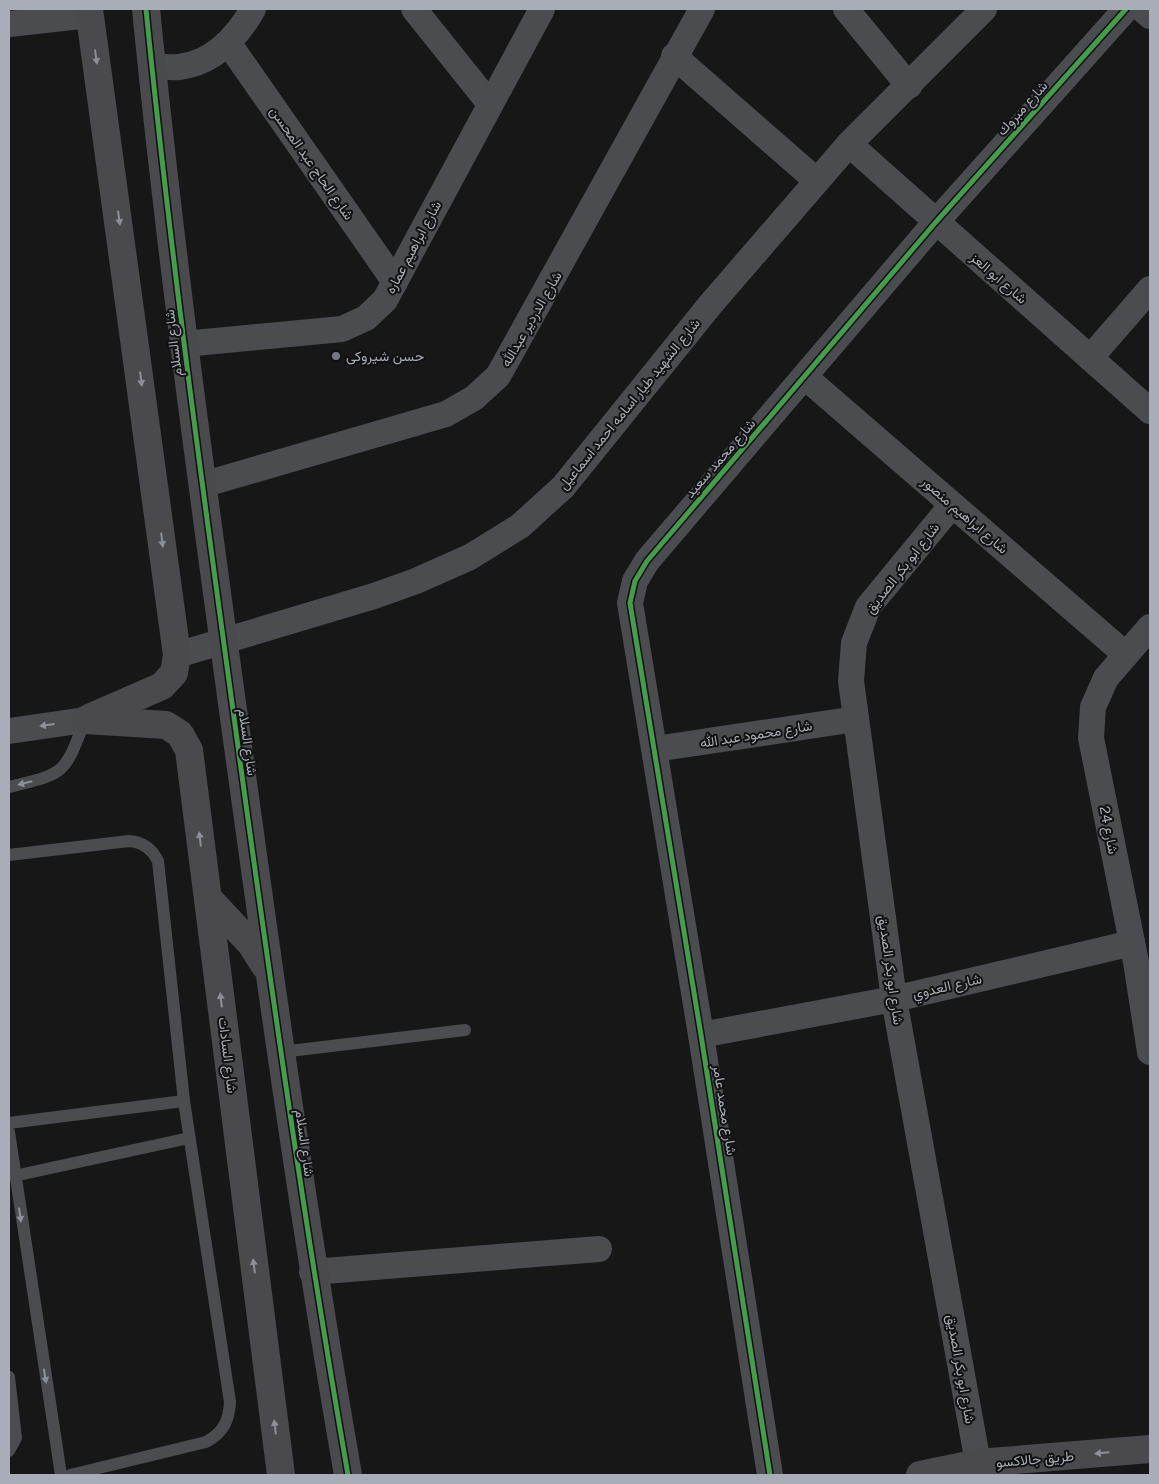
<svg xmlns="http://www.w3.org/2000/svg" width="1159" height="1484" font-family="'Public Sans',Vazirmatn,sans-serif">
	<rect width="100%" height="100%" fill="#171717"/>
	<g fill="none" stroke-linecap="round" stroke-linejoin="round">
		<g stroke="#4b4c50" stroke-width="12">
			<path d="M9,787C66,773 64,775 85,720"/>
			<path d="M9,855L129,841C143,842 152,849 158,861L184,1101L230,1402C229,1421 223,1433 206,1442L70,1475"/>
			<polyline points="281,1052 465,1030"/>
			<polyline points="9,1123 184,1101"/>
			<polyline points="9,1132 61,1475"/>
			<polyline points="14,1176 189,1138"/>
			<polyline points="9,1377 16,1438 9,1451"/>
		</g>
		<g stroke="#4b4c50" stroke-width="26">
			<polyline points="414,9 490,104"/>
			<polyline points="846,9 909,86"/>
			<polyline points="1142,9 1150,16"/>
			<polyline points="9,24 90,15"/>
			<polyline points="229,44 395,282"/>
			<polyline points="674,56 817,181"/>
			<path d="M152,66C160,66 170,68 179,67C214,63 237,37 253,9"/>
			<polyline points="849,144 1150,411"/>
			<polyline points="184,344 342,329 366,318 385,300 542,9"/>
			<polyline points="1090,358 1150,289"/>
			<polyline points="805,377 1125,654"/>
			<polyline points="202,485 446,414 474,398 498,376 702,9"/>
			<polyline points="952,505 868,607 854,643 851,681 894,999 978,1463"/>
			<polyline points="1150,627 1106,678 1093,707 1091,738 1136,962 1150,1052"/>
			<polyline points="177,655 374,596 416,581 470,557 520,526 563,487 710,305 849,144 984,9"/>
			<polyline points="9,731 85,720"/>
			<polyline points="655,749 856,719"/>
			<polyline points="701,1035 894,999 1132,943"/>
			<polyline points="312,1272 599,1249"/>
			<polyline points="770,1475 701,1035 630,603 635,581 647,561 935,223 1126,9"/>
		</g>
		<g stroke="#4a4a4e" stroke-width="28">
			<polyline points="89,9 177,655 174,673 162,686 91,717"/>
			<path d="M146,9C170,251 203,492 236,732C270,980 305,1228 348,1475"/>
			<polyline points="85,720 166,725 180,734 189,750 281,1475"/>
			<polyline points="208,898 251,944 265,966"/>
			<polyline points="920,1475 978,1463 1150,1449"/>
		</g>
		<defs>
			<g id="cycleway">
				<path d="M146,9C170,251 203,492 236,732C270,980 305,1228 348,1475"/>
				<polyline points="770,1475 701,1035 630,603 635,581 647,561 935,223 1126,9"/>
			</g>
		</defs>
		<use href="#cycleway" stroke="#111113" stroke-width="8"/>
		<use href="#cycleway" stroke="#469c4c" stroke-width="5"/>
	</g>
	<defs><path id="oneway-solid" d="M-6-.8H1V-3.2L6.5 0L1 3.2V.8H-6Z" transform="scale(1.25)"/></defs>
	<g fill="#8c8f98">
		<use href="#oneway-solid" transform="translate(96 57) rotate(82)"/>
		<use href="#oneway-solid" transform="translate(119 218) rotate(82)"/>
		<use href="#oneway-solid" transform="translate(141 379) rotate(83)"/>
		<use href="#oneway-solid" transform="translate(162 540) rotate(83)"/>
		<use href="#oneway-solid" transform="translate(200 839) rotate(-97)"/>
		<use href="#oneway-solid" transform="translate(221 1000) rotate(-97)"/>
		<use href="#oneway-solid" transform="translate(254 1266) rotate(-97)"/>
		<use href="#oneway-solid" transform="translate(275 1427) rotate(-97)"/>
		<use href="#oneway-solid" transform="translate(1102 1453) rotate(175)"/>
	</g>
	<g fill="#8c9099">
		<use href="#oneway-solid" transform="translate(47 725) rotate(172)"/>
		<use href="#oneway-solid" transform="translate(25 783) rotate(166)"/>
		<use href="#oneway-solid" transform="translate(20 1215) rotate(82)"/>
		<use href="#oneway-solid" transform="translate(45 1376) rotate(81)"/>
	</g>
	<circle fill="#757880" stroke="#111113" stroke-width="2" cx="336" cy="356" r="5"/>
	<g text-anchor="middle" stroke-width="4" stroke-linejoin="round" paint-order="stroke">
		<g font-size="14" fill="#a8adb8" stroke="#111113">
			<text transform="translate(1022 108) rotate(-48)" y="5">شارع مبروك</text>
			<text transform="translate(312 163) rotate(55)" y="5">شارع الحاج عبد المحسن</text>
			<text transform="translate(413 247) rotate(-62)" y="5">شارع ابراهيم عماره</text>
			<text transform="translate(999 278) rotate(41)" y="5">شارع ابو العز</text>
			<text transform="translate(531 319) rotate(-60)" y="5">شارع الدردير عبدالله</text>
			<text transform="translate(173 343) rotate(-97)" y="5">شارع السلام</text>
			<text transform="translate(629 404) rotate(-51)" y="5">شارع الشهيد طيار اسامه احمد اسماعيل</text>
			<text transform="translate(720 458) rotate(-49)" y="5">شارع محمد سعيد</text>
			<text transform="translate(965 515) rotate(41)" y="5">شارع ابراهيم منصور</text>
			<text transform="translate(902 568) rotate(-52)" y="5">شارع ابو بكر الصديق</text>
			<text transform="translate(756 734) rotate(-9)" y="5">شارع محمود عبد الله</text>
			<text transform="translate(248 742) rotate(82)" y="5">شارع السلام</text>
			<text transform="translate(1109 830) rotate(79)" y="5">شارع 24</text>
			<text transform="translate(891 970) rotate(82)" y="5">شارع ابو بكر الصديق</text>
			<text transform="translate(947 986) rotate(-13)" y="5">شارع العدوي</text>
			<text transform="translate(228 1055) rotate(83)" y="5">شارع السادات</text>
			<text transform="translate(725 1110) rotate(81)" y="5">شارع محمد عامر</text>
			<text transform="translate(305 1143) rotate(82)" y="5">شارع السلام</text>
			<text transform="translate(961 1369) rotate(80)" y="5">شارع ابو بكر الصديق</text>
			<text transform="translate(1035 1459) rotate(-5)" y="5">طريق جالاكسو</text>
		</g>
		<g font-size="14" fill="#a8adb8" stroke="#111113" text-anchor="start">
			<text x="346" y="361">حسن شيروكى</text>
		</g>
	</g>
	<rect width="1159" height="1484" fill="none" stroke="#a8adb8" stroke-width="20"/>
</svg>
